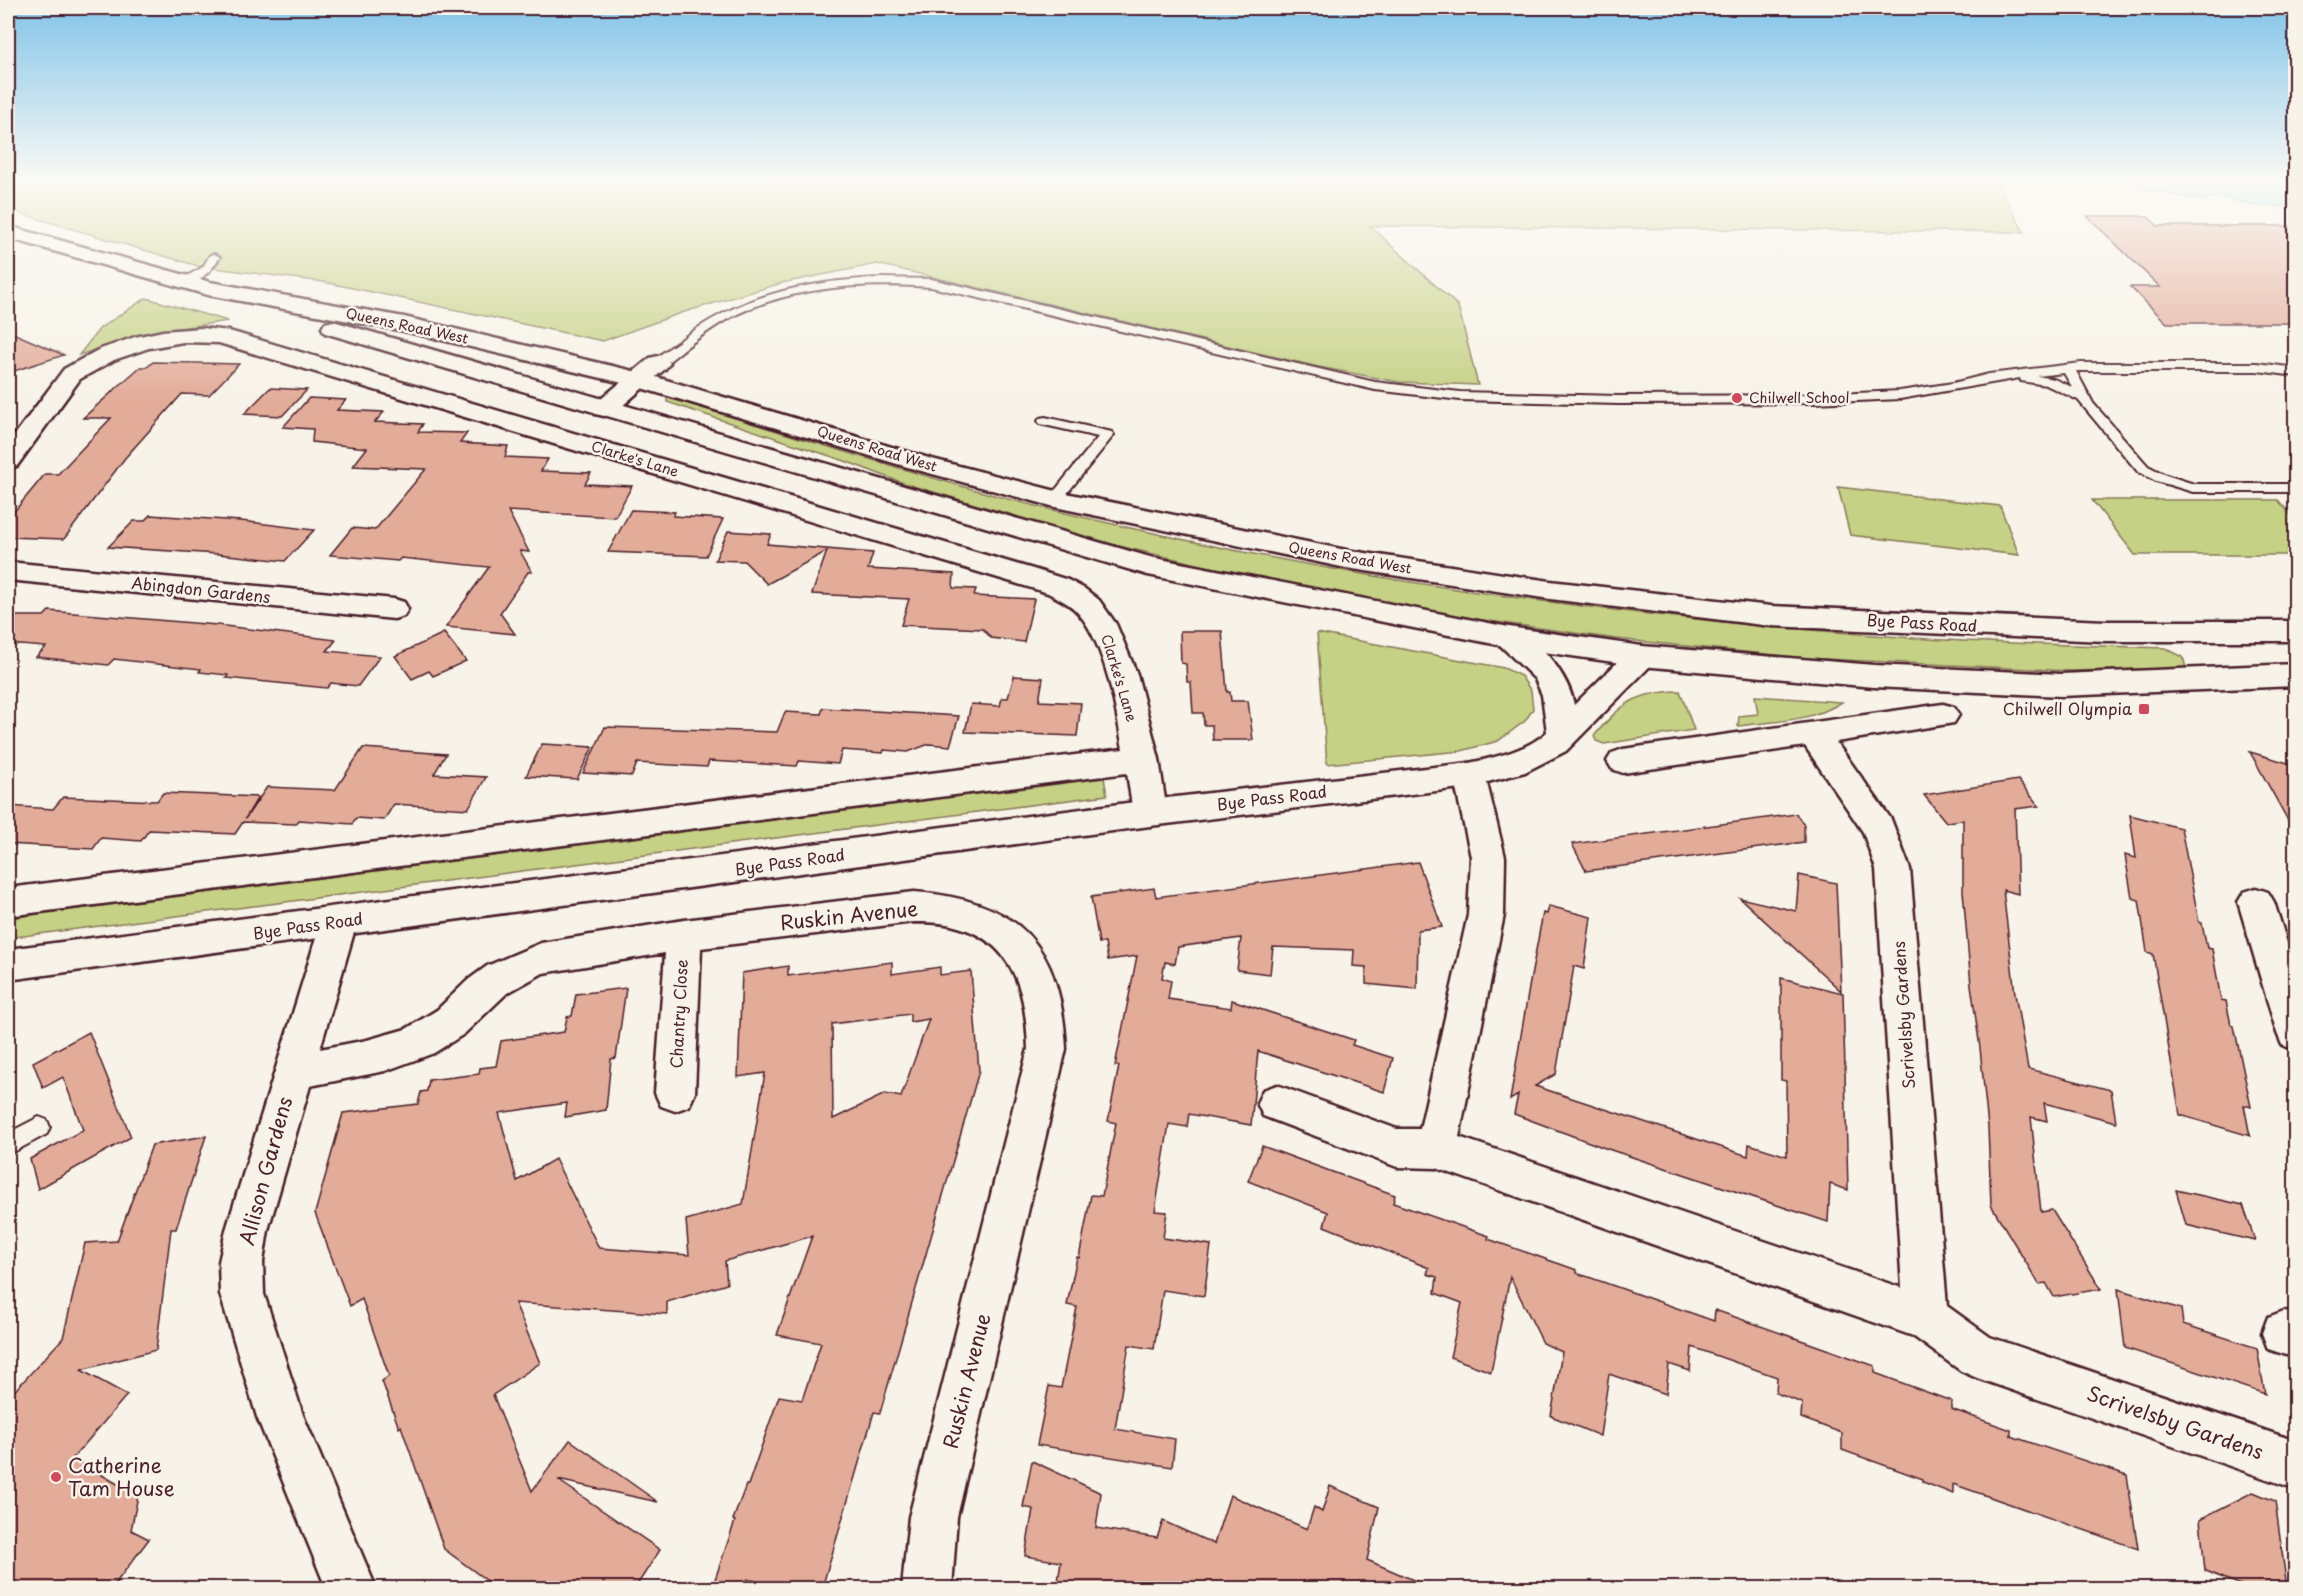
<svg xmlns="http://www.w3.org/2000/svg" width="2303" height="1596" font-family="'Playpen Sans',sans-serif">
	<rect width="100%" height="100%" fill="#f7f3e8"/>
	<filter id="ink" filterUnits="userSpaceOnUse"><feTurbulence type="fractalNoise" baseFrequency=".0167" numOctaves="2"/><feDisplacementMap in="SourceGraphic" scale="12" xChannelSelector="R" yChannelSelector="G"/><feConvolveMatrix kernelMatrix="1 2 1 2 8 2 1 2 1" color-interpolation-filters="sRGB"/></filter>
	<g filter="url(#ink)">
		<g fill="#c5d184" stroke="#887858" stroke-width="1.5">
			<polygon points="8,179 1995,179 2024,232 1370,226 1458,306 1478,385 1399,382 1319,367 877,264 782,283 681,313 603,341 324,282 198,266 8,210"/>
			<polygon points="146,298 228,321 145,333 79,355 100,328"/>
			<path d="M667,397C777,431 886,466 997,496C1056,512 1117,525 1176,538C1423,592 1676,622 1928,639C2007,644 2086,645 2165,648L2183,657L2186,668L2071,671L1805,658L1616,639L1371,604L1119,546L906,484L845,461L667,402Z"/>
			<polygon points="1838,487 2000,506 2019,555 1850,535"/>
			<polygon points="2092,500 2278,500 2295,519 2295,555 2135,555"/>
			<polygon points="1317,633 1504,668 1521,676 1531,691 1533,709 1525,721 1498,741 1461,751 1327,764"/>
			<path d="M1680,691L1694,730L1604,744L1596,741L1594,736C1621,704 1635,692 1680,691Z"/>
			<path d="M1755,696L1842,702C1811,722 1773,721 1738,726L1739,716L1758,714Z"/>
			<polygon points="1104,778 1107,795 8,938 8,918"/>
		</g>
		<polygon fill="#8cdbea" stroke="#72909e" stroke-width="1.5" points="2123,179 2295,179 2295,206 2255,206 2218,196 2203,200 2178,196 2149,190"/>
		<g fill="#e3ac99" stroke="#4a1f2b" stroke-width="1.5" fill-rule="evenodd">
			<polygon points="2087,216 2147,216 2158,226 2295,226 2295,323 2167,323 2130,287 2160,287"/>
			<polygon points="8,331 64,355 8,373"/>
			<polygon points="153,362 239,364 209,395 182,394 125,458 64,539 8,537 8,519 45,474 58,474 111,418 83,418 140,367 147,367"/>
			<polygon points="270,388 307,390 282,416 244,414"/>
			<polygon points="309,398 346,400 337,410 384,412 375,422 423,424 418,432 467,433 460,443 508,446 505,457 548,459 541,471 591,473 585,484 632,486 615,517 508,511 529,552 520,551 532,572 528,572 500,613 515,634 446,627 489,567 401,558 398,561 330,555 352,528 375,530 426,469 353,466 367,448 312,442 313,429 283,427"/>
			<polygon points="631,510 675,512 673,516 723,519 706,556 608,552"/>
			<polygon points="150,515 241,521 314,530 285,561 218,554 108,547 134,521 144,521"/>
			<polygon points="728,531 771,534 767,544 873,553 868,569 954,574 953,588 976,589 974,596 1034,599 1024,642 991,638 983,629 901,625 909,599 812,594 827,551 767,584 744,561 715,560"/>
			<polygon points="49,611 217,625 336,640 327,651 380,656 358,686 331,683 327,688 226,678 228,675 199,672 201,669 114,659 108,665 36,657 46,647 8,644 8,616 44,616"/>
			<polygon points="1180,631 1222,631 1227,692 1230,692 1231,701 1248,701 1253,740 1213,740 1212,725 1204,725 1203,713 1193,713 1191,682 1187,682 1186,664 1181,663"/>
			<polygon points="444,633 466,661 433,676 429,671 412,679 395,656"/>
			<polygon points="1014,676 1043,678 1039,701 1081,703 1077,736 965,732 971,704 1000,706 1002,698 1008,698"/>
			<polygon points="823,708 959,716 950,746 929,744 908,752 884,750 883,753 842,750 838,764 799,761 797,766 709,761 707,767 637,763 632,776 583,773 605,727 777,732 785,712 821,714"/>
			<polygon points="542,744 593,747 577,779 526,776"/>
			<polygon points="363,748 446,754 434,774 486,777 468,809 394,804 384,820 356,818 352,824 299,820 296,824 243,822 235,834 149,830 141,841 101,838 93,849 8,844 8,806 53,809 63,797 157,801 163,793 258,797 245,819 267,787 335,790"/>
			<polygon points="2250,752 2295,765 2295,833"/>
			<polygon points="2018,780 2039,806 2015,809 2018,894 2003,890 2015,994 2028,1069 2111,1090 2116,1122 2044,1103 2047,1121 2031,1117 2041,1212 2052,1210 2101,1289 2054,1297 2046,1283 2039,1284 1991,1205 1988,1127 1980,1048 1971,985 1963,891 1963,820 1946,822 1924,795"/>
			<polygon points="1796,814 1804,825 1804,842 1586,871 1572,844"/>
			<polygon points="2130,815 2181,828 2199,922 2202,923 2207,948 2212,949 2221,1000 2226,1001 2231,1025 2234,1026 2251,1107 2244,1105 2250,1136 2180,1115 2153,954 2147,952 2139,900 2132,898 2125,855 2136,858"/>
			<polygon points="1418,862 1442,927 1418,930 1417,989 1366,984 1366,967 1353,966 1354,950 1273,947 1270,974 1237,970 1241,938 1178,947 1175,964 1165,962 1162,978 1171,981 1168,999 1231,1008 1232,1000 1354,1040 1352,1045 1393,1058 1384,1092 1258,1051 1251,1125 1189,1114 1187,1127 1169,1124 1155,1211 1167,1212 1163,1238 1211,1245 1204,1296 1163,1290 1154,1349 1129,1345 1115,1429 1175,1439 1172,1467 1037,1445 1049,1386 1061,1388 1077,1307 1067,1305 1077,1257 1079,1258 1091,1195 1102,1196 1116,1123 1108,1121 1119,1066 1115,1066 1137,956 1108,960 1105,943 1099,943 1091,897 1154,888 1156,897"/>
			<polygon points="1799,875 1836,883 1841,991 1740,898 1796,911"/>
			<polygon points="1549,906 1591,917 1584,969 1574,966 1556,1074 1535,1086 1748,1156 1749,1144 1787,1156 1786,1081 1781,1080 1781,978 1843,993 1848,1190 1830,1184 1828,1222 1605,1148 1514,1114 1518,1095 1510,1100 1530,982 1543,913 1547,914"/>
			<path d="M892,962V974L940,967V975L971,971L979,1071L880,1413L874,1412L822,1588H793L747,1579L744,1588H712L735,1521L733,1520L746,1485H748L779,1396L802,1400L821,1343L777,1335L812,1236L725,1261L727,1284L667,1302V1314L515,1303L540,1363L493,1395L532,1491L570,1440L658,1502L558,1480L660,1550L635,1588H497L444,1549L401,1426L399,1428L382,1381L389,1376L362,1299L350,1306L315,1213L343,1113L418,1104L421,1092L427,1091L429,1080L479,1074L480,1068L496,1066L501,1041L564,1032L567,1017L572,1016L576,994L626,988L616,1058L611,1059L606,1110L565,1117L567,1103L499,1113L517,1181L555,1159L599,1248L689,1255L686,1220L743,1204L765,1073L738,1077L742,973L788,966V976ZM910,1014V1022L929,1019L901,1097L885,1094L833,1119L832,1024Z"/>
			<polygon points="89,1032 131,1137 38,1189 30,1159 83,1130 63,1077 43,1088 33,1062"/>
			<polygon points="206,1136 176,1229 171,1229 156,1350 81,1370 127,1395 73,1458 138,1496 131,1530 149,1539 112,1588 8,1588 8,1398 63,1338 85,1243 117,1241 152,1145"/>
			<polygon points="1262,1146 1395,1195 1393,1203 1489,1236 1488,1239 1577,1270 1577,1273 1714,1321 1715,1310 1875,1366 1875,1373 1951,1401 1951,1409 2011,1430 2011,1436 2127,1475 2138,1549 1953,1484 1953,1494 1923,1482 1923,1479 1842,1450 1842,1433 1801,1418 1802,1403 1776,1393 1777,1377 1692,1347 1690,1371 1669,1364 1666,1394 1609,1374 1600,1436 1551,1416 1562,1352 1543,1343 1510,1277 1491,1372 1450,1357 1462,1303 1435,1293 1437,1277 1427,1274 1429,1268 1324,1226 1328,1212 1248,1181"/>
			<polygon points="2176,1190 2243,1205 2255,1241 2186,1225"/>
			<polygon points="2118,1289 2181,1309 2183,1324 2257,1348 2265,1394 2125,1348"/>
			<polygon points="1032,1461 1101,1493 1096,1528 1157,1538 1163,1521 1214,1544 1230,1495 1307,1529 1314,1507 1322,1512 1330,1486 1379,1507 1367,1560 1432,1588 1057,1588 1061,1562 1025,1556 1033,1509 1023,1507"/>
			<polygon points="2253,1492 2275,1501 2287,1588 2249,1588 2205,1571 2200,1519"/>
		</g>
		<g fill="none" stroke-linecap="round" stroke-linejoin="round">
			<defs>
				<g id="lane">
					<path d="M214,254L220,257C212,270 197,287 180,284V280L203,267L210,255Z"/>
					<path d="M881,278L931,279L1375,382L1460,392L1618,396L1814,395L1900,391L1953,383L1989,374L2081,363H2257L2296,368V376L2257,371H2076L2093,403L2148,466L2166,475L2194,484H2296V492H2193L2156,481L2138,472L2078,400L2046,385L2021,381L2020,378L1900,399L1814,403L1618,404L1460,400L1375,390L931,287C863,282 787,286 726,320C703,333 683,350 663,366L658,367L652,363C658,355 668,349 677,343C738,295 805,281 881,278ZM2064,373L2072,387L2054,379L2037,376Z"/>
					<polygon points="1045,417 1112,432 1114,435 1060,502 1055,503 1048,499 1098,437 1040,424 1038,421 1040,418"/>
					<polygon points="39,1117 47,1120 50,1127 47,1134 8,1155 8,1133"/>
				</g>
				<g id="street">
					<path d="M202,328L229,331L1033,569L1068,580L1085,589L1099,600L1116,624L1137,674L1159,759L1167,813L1162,822L1150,826L1138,822L1133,813L1127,773L8,916V888L1123,749C1116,709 1106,646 1079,614C1071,604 1059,599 1048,593L219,343L183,342L149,348L114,360L80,379L17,466L8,469V444L64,369L98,350L135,337L163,331Z"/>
					<polygon points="658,356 666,358 670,363 666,368 613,414 604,416 595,414 592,409 595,404 650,358"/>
					<polygon points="8,562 394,599 404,602 408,609 404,616 394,619 8,580"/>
					<polygon points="1943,704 1954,707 1959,715 1954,723 1836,742 1891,819 1910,869 1947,1306 1990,1337 2296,1441 2296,1489 1977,1378 1961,1371 1913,1336 1436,1168 1397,1167 1263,1116 1257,1103 1263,1090 1277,1085 1397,1129 1420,1129 1468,915 1471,857 1453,775 1458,766 1469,763 1480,766 1485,775 1505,857 1504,915 1459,1137 1902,1288 1876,869 1863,832 1805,746 1623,773 1612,769 1607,761 1612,753 1623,749"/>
					<polygon points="2256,888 2268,892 2274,902 2296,971 2296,1050 2282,1045 2277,1033 2238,902 2244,892"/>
					<path d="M914,892C1019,900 1061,944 1066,1049L957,1517L952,1588H902L909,1517L1028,1049C1026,992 1015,940 951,925C939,922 926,922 914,922L701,948L695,1093L689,1106L675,1111L661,1106L655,1093L665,953L543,973L507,993L464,1034L434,1053L385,1071L310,1086L268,1230L263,1262L264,1294L303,1415L376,1588H326L257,1417L220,1294L219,1262L226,1230L321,922L326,912L339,907L352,912L357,922L320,1049L367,1040L406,1029L437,1010L468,980L487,966L541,943L684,920Z"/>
					<polygon points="2284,1311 2296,1313 2296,1358 2268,1349 2262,1333 2268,1317"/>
				</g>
				<path id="secondary" d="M1509,627C1537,635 1569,676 1574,705L1631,649L1642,646L1653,649L1657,656L1653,663L1566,751L1525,772L1469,787L1150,826L8,980V949L1150,800L1469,763C1496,757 1526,751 1547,732L1542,695L1535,679L1499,644L1494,637L1499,630Z"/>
				<g id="primary">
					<polygon points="8,226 210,282 404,317 646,374 932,459 1056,491 1346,550 1550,581 1771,606 2105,621 2296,621 2296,641 2105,641 1771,626 1550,599 1346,568 1055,507 914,469 631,385 404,331 208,295 8,238"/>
					<polygon points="333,321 1150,557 1509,627 1642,646 1874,665 2061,674 2296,664 2296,686 2061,696 1874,687 1642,666 1509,647 1148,575 325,333 322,328 325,323"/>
				</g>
			</defs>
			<use href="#lane" stroke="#4a1f2b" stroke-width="4"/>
			<use href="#street" stroke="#4a1f2b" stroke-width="5"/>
			<use href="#secondary" stroke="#4a1f2b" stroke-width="5"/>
			<use href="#primary" stroke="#4a1f2b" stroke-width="5"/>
			<use href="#lane" fill="#f7f3e8" fill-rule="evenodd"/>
			<use href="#street" fill="#f7f3e8" fill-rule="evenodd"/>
			<use href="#secondary" fill="#f7f3e8" fill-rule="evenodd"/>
			<use href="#primary" fill="#f7f3e8" fill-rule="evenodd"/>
		</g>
	</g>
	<linearGradient id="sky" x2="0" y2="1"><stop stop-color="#83c4e9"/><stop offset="0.45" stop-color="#fbfaf5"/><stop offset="1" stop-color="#fbfaf5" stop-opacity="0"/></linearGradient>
	<rect width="2303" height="402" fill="url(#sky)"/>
	<g fill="#d1495b" stroke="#f7f3e8" stroke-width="2">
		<circle cx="1737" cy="398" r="6"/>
		<rect x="2138" y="703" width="12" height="12" rx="3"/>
		<circle cx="56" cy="1477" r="6"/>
	</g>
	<g text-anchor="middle" stroke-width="5" stroke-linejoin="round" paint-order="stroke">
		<g font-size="14" fill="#4a1f2b" stroke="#f7f3e8">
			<text transform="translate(407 326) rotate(12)" y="5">Queens Road West</text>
			<text transform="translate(877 449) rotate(17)" y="5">Queens Road West</text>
			<text transform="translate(635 459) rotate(17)" y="5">Clarke's Lane</text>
			<text transform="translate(1350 558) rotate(10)" y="5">Queens Road West</text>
			<text transform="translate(1119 678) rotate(73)" y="5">Clarke's Lane</text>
		</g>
		<g font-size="14" fill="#4a1f2b" stroke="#f7f3e8" text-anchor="start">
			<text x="1749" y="403">Chilwell School</text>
		</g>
		<g font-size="16" fill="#4a1f2b" stroke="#f7f3e8">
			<text transform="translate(201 590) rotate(6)" y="6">Abingdon Gardens</text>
			<text transform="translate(1922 623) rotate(3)" y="6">Bye Pass Road</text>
			<text transform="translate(1272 798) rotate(-7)" y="6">Bye Pass Road</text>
			<text transform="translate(790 862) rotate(-8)" y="6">Bye Pass Road</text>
			<text transform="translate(308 926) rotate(-8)" y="6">Bye Pass Road</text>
			<text transform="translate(679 1014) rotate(-87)" y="6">Chantry Close</text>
			<text transform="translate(1904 1015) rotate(-94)" y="6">Scrivelsby Gardens</text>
		</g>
		<g font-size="16" fill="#4a1f2b" stroke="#f7f3e8" text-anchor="end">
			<text x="2132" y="715">Chilwell Olympia</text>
		</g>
		<g font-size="20" fill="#4a1f2b" stroke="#f7f3e8">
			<text transform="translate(849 916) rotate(-6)" y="7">Ruskin Avenue</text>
			<text transform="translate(266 1171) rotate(-75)" y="7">Allison Gardens</text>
			<text transform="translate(967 1381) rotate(-76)" y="7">Ruskin Avenue</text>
			<text transform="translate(2175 1423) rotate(19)" y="7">Scrivelsby Gardens</text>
		</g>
		<g font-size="20" fill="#4a1f2b" stroke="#f7f3e8" text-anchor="start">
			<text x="68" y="1473">Catherine<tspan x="68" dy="23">Tam House</tspan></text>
		</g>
	</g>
	<rect width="2303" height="1596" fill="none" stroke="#f7f3e8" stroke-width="30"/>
	<rect x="15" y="15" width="2273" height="1566" fill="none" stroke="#4a1f2b" stroke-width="2" filter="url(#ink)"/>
</svg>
